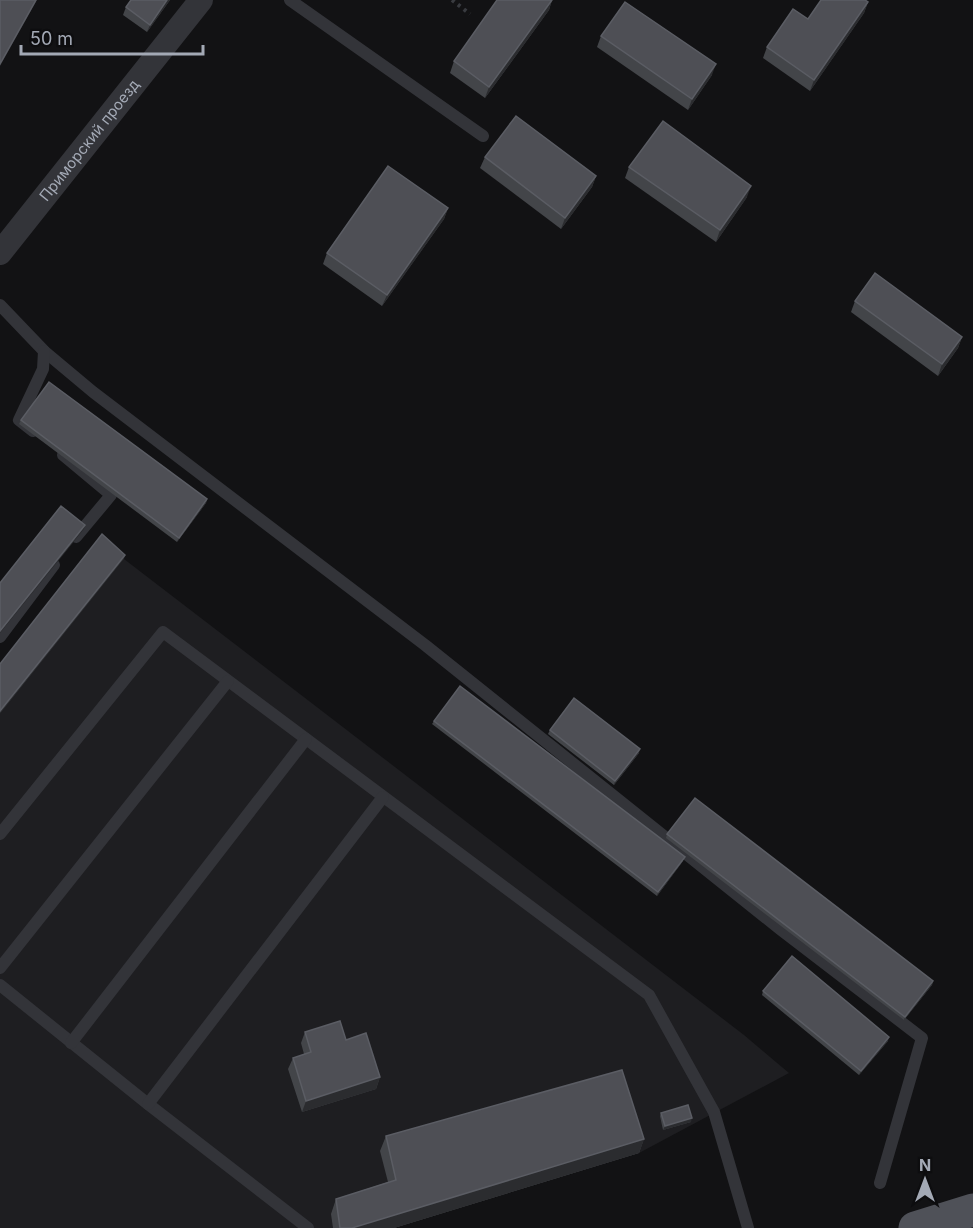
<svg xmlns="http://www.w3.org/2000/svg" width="973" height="1228" font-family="Inter,sans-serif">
	<rect width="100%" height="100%" fill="#121214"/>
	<polygon fill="#1e1e21" points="124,559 744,1035 789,1073 639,1153 394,1228 0,1228 0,714"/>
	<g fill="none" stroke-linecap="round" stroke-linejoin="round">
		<polyline stroke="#393b40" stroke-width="4" stroke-dasharray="3 4.5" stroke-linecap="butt" points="452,0 470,14"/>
		<g stroke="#333439" stroke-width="12">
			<polyline points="290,0 483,136"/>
			<polyline points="0,305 44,351 93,392 425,645 780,929 922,1038 880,1183"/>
			<polyline points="33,431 19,420 43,369 44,351"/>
			<polyline points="63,455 111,495 76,537"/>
			<polyline points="0,637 54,565"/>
			<polyline points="0,834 163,632 649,995 714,1112 748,1228"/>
			<polyline points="0,968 228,681"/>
			<polyline points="0,985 148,1104 308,1228"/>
			<polyline points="71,1043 306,739"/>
			<polyline points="148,1104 383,797"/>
		</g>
		<path stroke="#333439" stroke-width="24" id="s1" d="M0,253L201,0"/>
		<polyline stroke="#4f5158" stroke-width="33" points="915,1228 973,1210"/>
	</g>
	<g fill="#434549">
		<polygon points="131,0 170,0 147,32 123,15 126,7"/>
		<polygon points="552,0 549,10 485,98 450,73 454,61"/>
		<polygon points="868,2 864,13 810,91 763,58 767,47 808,19"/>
		<polygon points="601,36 712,75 688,110 597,47"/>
		<polygon points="485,157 596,176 592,187 561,229 480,168"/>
		<polygon points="629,167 747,197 716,242 625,178"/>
		<polygon points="448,208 444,219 382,306 323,264 327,253"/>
		<polygon points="855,301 962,337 958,348 938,376 851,312"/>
		<polygon points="21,420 207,499 206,503 177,542 19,424"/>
		<polygon points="434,721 683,861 657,896 432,724"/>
		<polygon points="550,730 639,753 614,785 548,734"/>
		<polygon points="667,834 933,981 932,985 904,1020 666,838"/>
		<polygon points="763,991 888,1041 859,1075 762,995"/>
		<polygon points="305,1032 346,1040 380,1077 376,1089 302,1112 288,1069 293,1058 304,1054 301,1043"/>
		<polygon points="661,1113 691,1122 663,1130 660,1116"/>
		<polygon points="386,1136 644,1139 639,1153 394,1228 333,1228 331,1214 336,1199 388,1182 380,1151"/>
	</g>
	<g fill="#2b2c2f">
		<polygon points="36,0 37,0 0,66 0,64"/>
		<polygon points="167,0 170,0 147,32 150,25"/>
		<polygon points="552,0 549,10 485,98 489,87"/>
		<polygon points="868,2 864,13 810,91 814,80"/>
		<polygon points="716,64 712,75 688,110 692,99"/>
		<polygon points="596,176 592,187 561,229 565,218"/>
		<polygon points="751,186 747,197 716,242 720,230"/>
		<polygon points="448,208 444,219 382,306 387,295"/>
		<polygon points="962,337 958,348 938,376 942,364"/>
		<polygon points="207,499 206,503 177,542 179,538"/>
		<polygon points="85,525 84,529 0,633 0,631"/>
		<polygon points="125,555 124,559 0,714 0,711"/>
		<polygon points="640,749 639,753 614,785 615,781"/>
		<polygon points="685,857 683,861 657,896 658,892"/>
		<polygon points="933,981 932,985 904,1020 905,1017"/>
		<polygon points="889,1037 888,1041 859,1075 861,1071"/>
		<polygon points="380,1077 376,1089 302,1112 306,1101"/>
		<polygon points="692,1118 691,1122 663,1130 665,1126"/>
		<polygon points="644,1139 639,1153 394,1228 352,1228"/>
	</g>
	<g fill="#4e4f55" stroke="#5b5d64" stroke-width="1.5">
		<polygon points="0,0 36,0 0,64"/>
		<polygon points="131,0 167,0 150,25 126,7"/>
		<polygon points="497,0 552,0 489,87 454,61"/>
		<polygon points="821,0 865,0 868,2 814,80 767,47 793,9 808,19"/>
		<polygon points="625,2 716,64 692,99 601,36"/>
		<polygon points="516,116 596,176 565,218 485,157"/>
		<polygon points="663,121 751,186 720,230 629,167"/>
		<polygon points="388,166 448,208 387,295 327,253"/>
		<polygon points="875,273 962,337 942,364 855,301"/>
		<polygon points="49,382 207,499 179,538 21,420"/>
		<polygon points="61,506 85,525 0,631 0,583"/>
		<polygon points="102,534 125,555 0,711 0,664"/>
		<polygon points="460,686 685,857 658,892 434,721"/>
		<polygon points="574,698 640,749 615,781 550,730"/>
		<polygon points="695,798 933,981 905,1017 667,834"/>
		<polygon points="792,956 889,1037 861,1071 763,991"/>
		<polygon points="340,1021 346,1040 366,1033 380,1077 306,1101 293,1058 311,1052 305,1032"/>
		<polygon points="622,1070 644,1139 352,1228 340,1228 336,1199 396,1180 386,1136"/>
		<polygon points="688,1105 692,1118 665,1126 661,1113"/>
	</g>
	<g text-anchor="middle" stroke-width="4.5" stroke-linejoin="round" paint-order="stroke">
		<g font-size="15" fill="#a3a9b5" stroke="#0d0d0f">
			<text dy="5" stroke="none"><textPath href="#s1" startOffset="144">Приморский проезд</textPath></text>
		</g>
	</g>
	<g transform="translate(925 1180)" stroke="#0d0d0f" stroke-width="4.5" paint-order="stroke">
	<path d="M0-4.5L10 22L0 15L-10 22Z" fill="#a3a9b5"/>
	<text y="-9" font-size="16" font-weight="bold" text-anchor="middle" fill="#a3a9b5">N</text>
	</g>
	<path d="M21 45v9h182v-9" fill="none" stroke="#a3a9b5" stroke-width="3"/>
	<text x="30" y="45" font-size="18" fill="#a3a9b5" stroke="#0d0d0f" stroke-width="4.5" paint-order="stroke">50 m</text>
</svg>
